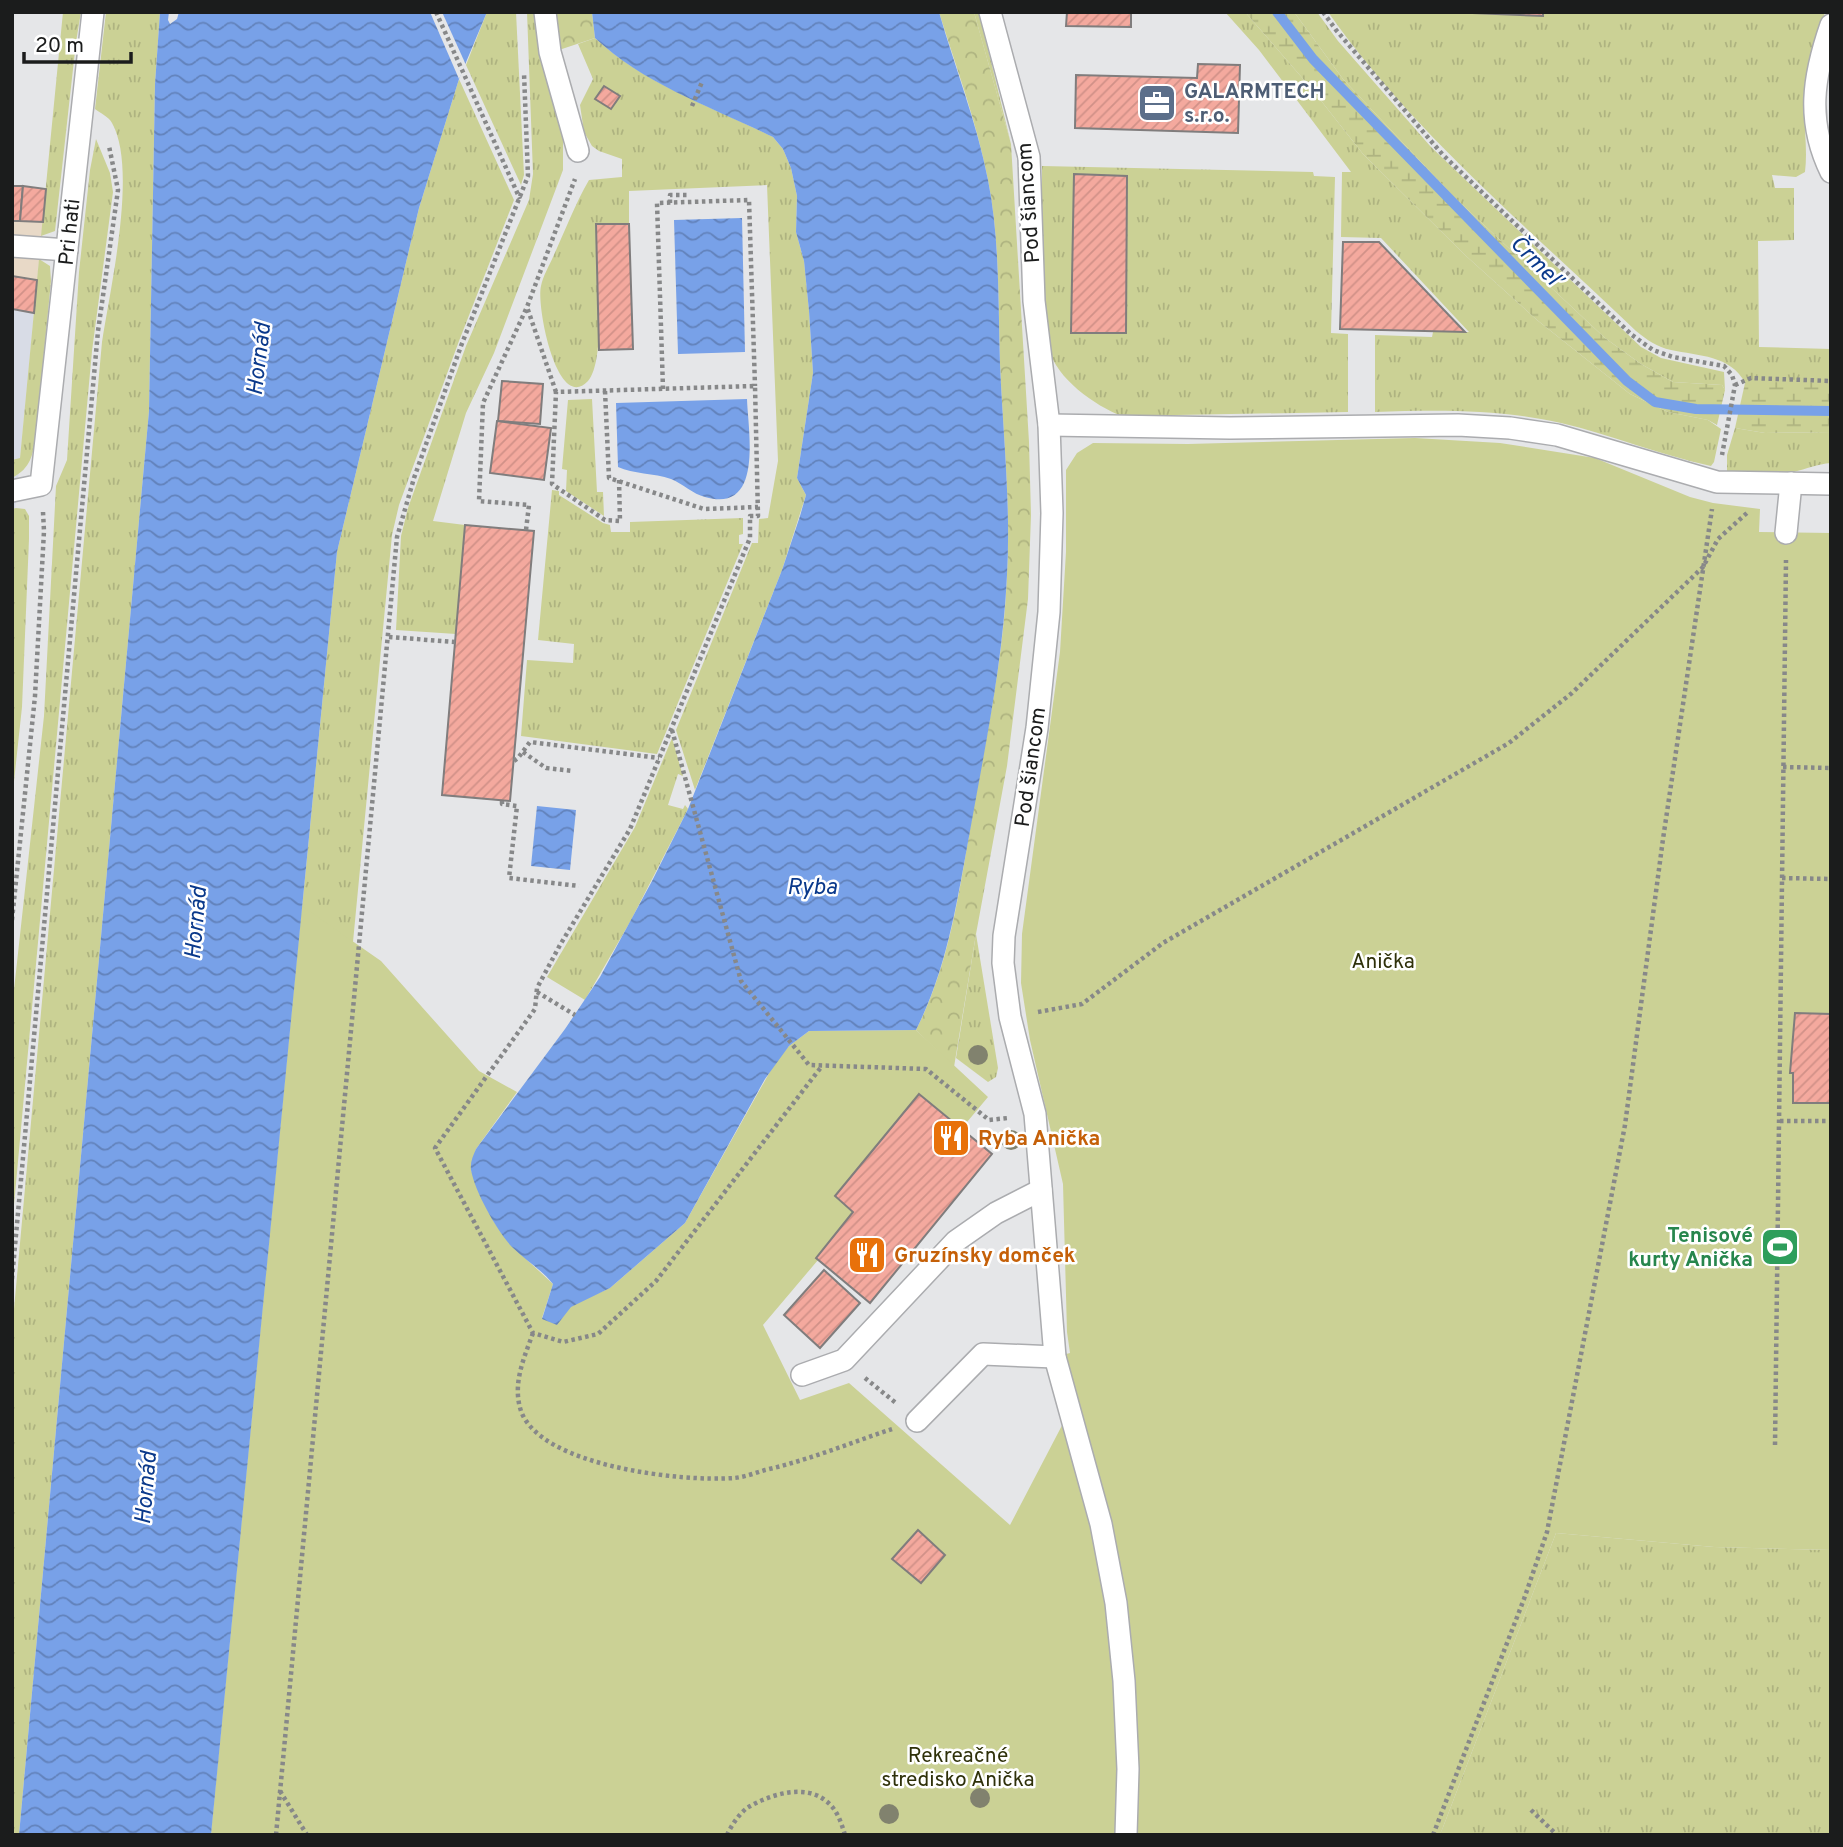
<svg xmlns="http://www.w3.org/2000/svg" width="1843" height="1847" font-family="Overpass,sans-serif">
	<defs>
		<pattern id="grass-tufts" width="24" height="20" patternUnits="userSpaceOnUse" patternTransform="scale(1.75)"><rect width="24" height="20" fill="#cbd195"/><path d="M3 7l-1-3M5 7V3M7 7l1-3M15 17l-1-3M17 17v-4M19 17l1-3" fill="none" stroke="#aeb380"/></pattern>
		<pattern id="forest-crowns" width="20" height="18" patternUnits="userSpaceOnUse" patternTransform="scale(1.75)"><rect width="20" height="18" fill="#cbd195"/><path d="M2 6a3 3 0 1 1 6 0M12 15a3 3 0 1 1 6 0" fill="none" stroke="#aeb380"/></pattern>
		<pattern id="wetland-marsh" width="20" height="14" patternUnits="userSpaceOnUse" patternTransform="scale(1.75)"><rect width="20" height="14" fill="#cbd195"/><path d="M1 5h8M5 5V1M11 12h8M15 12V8" fill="none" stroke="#aeb380"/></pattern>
		<pattern id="water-waves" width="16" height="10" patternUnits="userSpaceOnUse" patternTransform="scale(1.75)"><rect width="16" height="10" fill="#78a1e8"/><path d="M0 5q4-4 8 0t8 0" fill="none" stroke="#6282bb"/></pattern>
		<pattern id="building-hatch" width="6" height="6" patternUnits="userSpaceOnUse" patternTransform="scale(1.75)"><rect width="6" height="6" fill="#f4a99e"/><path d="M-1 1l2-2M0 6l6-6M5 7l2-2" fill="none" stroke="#d19188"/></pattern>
	</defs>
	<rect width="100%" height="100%" fill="#e5e6e8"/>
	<polygon fill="#d8dce6" points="12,309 34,313 12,542"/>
	<polygon fill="#e8d9c7" points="12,186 46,189 34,313 12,309"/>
	<g fill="url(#grass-tufts)">
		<polygon points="63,12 81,12 76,42 55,231 41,236"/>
		<path d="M106,12H160L155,84L149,411L19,1835H12V1331L102,342C110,289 138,169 112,123C109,117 100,113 95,109Z"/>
		<polygon points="487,12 516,12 524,175 521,185 466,65"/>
		<path d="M527,12H540C541,36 542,98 563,111V170L494,353L466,413L433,521L465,525L456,634L396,630L401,536L408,508L466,346L529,200L533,174Z"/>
		<polygon points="974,12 979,12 1011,144 977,23"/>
		<path d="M1225,12H1245L1311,88L1363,154L1465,255L1537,320L1630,394L1668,412L1708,420L1721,429L1714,462L1711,466C1660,455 1612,435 1561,423C1499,409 1438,410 1375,412V335L1432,337L1433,332H1469L1381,238L1341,237L1342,172H1351L1259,50Z"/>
		<polygon points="1294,12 1317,12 1338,41 1431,147 1641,347 1661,358 1724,372 1725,390 1722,385 1673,382 1641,364 1605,338 1453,196 1343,79"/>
		<path d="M1328,12H1473L1542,15L1543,12H1825C1817,41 1807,69 1805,99C1803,124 1808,148 1805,172L1796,177L1772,175L1775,188H1794V240L1758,241L1759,347L1831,349V383H1745C1731,355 1698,356 1671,350C1657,347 1647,340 1636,331C1531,230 1413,133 1328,12Z"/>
		<path d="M595,38C646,85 713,107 773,137L783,149L791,168L797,196L796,232L804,261L809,311L813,373L797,478L806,495L782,570L695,790L676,730L752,543H758L759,519L768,518L778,461L767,185L629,191V224H596C597,255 607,361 588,381C557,414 536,305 541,286C543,276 549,266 553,257C565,231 575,204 589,180L622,177V159L599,151L592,146L584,132L580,105L593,79L578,44Z"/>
		<polygon points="459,79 514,200 459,341 399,505 392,535 353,942 211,1835 337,552 419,208"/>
		<polygon points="96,139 110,173 113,192 92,351 12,1227 12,1008 44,716 56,486 67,460 79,272 90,170"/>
		<path d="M1042,166L1313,172L1314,176L1335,177L1331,333L1348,334V412L1122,416C1095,406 1056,378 1049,349C1045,336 1046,320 1045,306C1041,260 1042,213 1042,166Z"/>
		<path d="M39,259L50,266L51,281L36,435C33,455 31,468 12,478V460L20,458Z"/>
		<polygon points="592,399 597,492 603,492 604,516 566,491 567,470 562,469 568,400"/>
		<path d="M1735,428L1765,433L1831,432V463C1817,464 1807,469 1793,472C1772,477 1748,478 1727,471V455Z"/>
		<polygon points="552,490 559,491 559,495 603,523 610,525 611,532 630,532 630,522 743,518 743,534 739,535 739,544 743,544 657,754 521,736 527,660 573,663 574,644 538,640"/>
		<polygon points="16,508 25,509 29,516 29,539 22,707 12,800 12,509"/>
		<polygon points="672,738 683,776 678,774 668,805 683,809 685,805 688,809 630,922 585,1000 547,977 635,827"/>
		<polygon points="976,934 998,1068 996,1077 988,1082 956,1058"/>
		<polygon points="1556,1533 1714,1547 1831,1550 1831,1835 1440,1835"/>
	</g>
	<g fill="url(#forest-crowns)">
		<polygon points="551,12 592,12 595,38 559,50"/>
		<path d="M939,12H974L1011,144L1029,442L1031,515L1028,599L1007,766L976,934L954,1067L916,1030C951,961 960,886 973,811C987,733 1004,655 1007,575C1011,505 1003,435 1000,364C998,303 1000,240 988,180C977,123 956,67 939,12Z"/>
	</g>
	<g fill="url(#wetland-marsh)">
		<polygon points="1245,12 1294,12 1343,79 1453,196 1605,338 1641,364 1673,382 1722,385 1725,390 1717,425 1708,420 1668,412 1630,394 1537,320 1465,255 1363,154 1311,88"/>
		<polygon points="1759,382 1831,383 1831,432 1765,433 1735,428 1745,383"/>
	</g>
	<polygon fill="#cbd195" points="1415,438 1500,443 1595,458 1690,497 1713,503 1760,509 1759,532 1831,533 1831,1550 1714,1547 1556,1533 1440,1835 211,1835 302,906 381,961 479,1071 517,1092 476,1149 471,1170 494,1222 511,1245 553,1284 542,1318 610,1288 685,1223 776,1061 789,1046 809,1031 916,1030 988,1097 962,1128 919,1094 835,1196 853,1212 816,1258 818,1260 763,1325 800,1400 849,1383 1010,1525 1069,1412 1055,1357 1070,1353 1067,1332 1063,1184 1030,1040 1021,983 1022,934 1060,652 1066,552 1066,470 1077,453 1093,443 1188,444"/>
	<g fill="url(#water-waves)">
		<polygon points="160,12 169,12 168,20 170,24 177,19 179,12 487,12 459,79 419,208 337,552 211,1835 19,1835 149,411 155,84"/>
		<path d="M592,12H939C955,68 977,123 988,180C1000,240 998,303 1000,364C1003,435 1011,505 1007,575C1003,662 985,747 970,831C957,901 948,966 916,1030L809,1031L789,1046L765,1079L685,1223L610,1288L571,1307L557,1325L542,1319L553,1284C541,1269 525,1260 512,1247C497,1231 475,1192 471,1170C470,1162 473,1156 476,1149L565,1029L600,977L652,881L688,809L782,570L800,516L806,495L797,478L813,373L809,311L804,261L796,232L797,196L791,168L783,149L773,137C712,107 645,85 595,38Z"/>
		<polygon points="742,218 745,352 678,354 674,220"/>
		<path d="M747,399C748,431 764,514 705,497C693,494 683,484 671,479C654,473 633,474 618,467L616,403Z"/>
		<polygon points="537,806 576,810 570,870 531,866"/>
	</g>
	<polygon fill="#e5e6e8" points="430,12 442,12 466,65 459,79"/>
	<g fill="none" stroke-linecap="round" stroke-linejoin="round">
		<polyline stroke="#78a1e8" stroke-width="10" points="1277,12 1313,59 1627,381 1655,402 1696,409 1831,411"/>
	</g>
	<g fill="url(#building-hatch)" stroke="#807d7d" stroke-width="2">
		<polygon points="1067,12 1131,12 1131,27 1066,26"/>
		<polygon points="1473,12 1543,12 1543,16 1473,13"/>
		<polygon points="1198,64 1240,65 1238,133 1075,128 1076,75 1197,78"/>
		<polygon points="604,86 620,96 611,109 595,99"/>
		<polygon points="1074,174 1127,176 1126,333 1071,333"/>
		<polygon points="12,186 23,186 20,221 12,221"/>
		<polygon points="23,186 46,189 43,222 20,221"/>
		<polygon points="596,224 629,224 633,349 599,350"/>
		<polygon points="1343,242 1379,242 1465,332 1340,329"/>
		<polygon points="12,276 37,280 34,313 12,309"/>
		<polygon points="502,381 543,384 540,424 498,421"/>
		<polygon points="497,421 551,428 544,480 490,473"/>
		<polygon points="465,525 534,531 510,801 442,795"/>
		<polygon points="1795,1013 1831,1014 1831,1103 1793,1103 1793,1073 1790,1073"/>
		<polygon points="919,1094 992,1154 870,1303 816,1258 853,1212 835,1196"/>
		<polygon points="824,1270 860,1303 820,1348 784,1315"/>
		<polygon points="918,1530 945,1555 921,1583 892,1559"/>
	</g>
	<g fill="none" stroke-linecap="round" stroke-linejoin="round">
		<defs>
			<g id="service">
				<polyline points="545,12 550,52 578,151"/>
				<polyline points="990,12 1029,157 1034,301 1049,425 1052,513 1049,612 1037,728 1004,936 1003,963 1010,1017 1035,1114 1055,1357 1101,1524 1116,1603 1124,1681 1128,1769 1126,1835"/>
				<path d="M1831,25C1813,77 1806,121 1831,172"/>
				<polyline points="12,246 67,250"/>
				<polyline points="1049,425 1230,428 1458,425 1510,428 1557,435 1717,482 1831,484"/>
				<polyline points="12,491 41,485 93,12"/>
				<polyline points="1786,533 1791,483"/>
				<polyline points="802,1375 844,1360 956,1241 996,1213 1041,1190"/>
				<polyline points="917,1421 983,1354 1055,1357"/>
			</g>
		</defs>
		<use href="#service" stroke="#abacaf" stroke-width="24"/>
		<g stroke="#878889" stroke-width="4.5" stroke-dasharray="3.5 3.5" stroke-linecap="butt">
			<polyline points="436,12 520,199"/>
			<polyline points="1323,12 1336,30 1443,155 1632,335 1653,350 1673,357 1724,366 1732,375 1735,385 1722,455"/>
			<polyline points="692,106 702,82"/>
			<polyline points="670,203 670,195 687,195"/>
			<polyline points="1735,385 1751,378 1831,381"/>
			<polyline points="663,389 657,203 749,200 755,386"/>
			<polyline points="605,391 609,478 704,509 758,507"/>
			<polyline points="556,392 527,307 575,179"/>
			<polyline points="619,480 620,521 605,520 552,484 556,392 755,386 758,516 750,516 750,538 630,829 560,945 537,988 535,1009 435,1148 533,1333 563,1342 598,1334 656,1281 822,1066"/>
			<polyline points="526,530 529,505 479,501 483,403 527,307"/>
			<polyline points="389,637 455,642"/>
			<polyline points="672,730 741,981 809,1065 926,1069 989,1120 1008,1118"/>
			<polyline points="523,752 546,768 573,771"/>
			<polyline points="514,761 518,758 530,742 659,758"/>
			<polyline points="1783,767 1831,768"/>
			<polyline points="502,801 502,804 517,806 509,878 579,886"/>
			<polyline points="1782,878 1831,879"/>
			<polyline points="12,920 35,696 44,531 43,512"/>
			<polyline points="537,992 575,1015"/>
			<polyline points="1038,1012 1082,1004 1163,943 1509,743 1572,693 1703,567 1718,539 1748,512"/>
			<polyline points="1780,1121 1831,1121"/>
			<polyline points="12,1279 98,331 118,190 109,146"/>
			<path d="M533,1333C524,1358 512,1384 521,1411C541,1467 683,1482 734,1478C745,1477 755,1473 765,1470C809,1460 850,1443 892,1429"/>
			<polyline points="865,1378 896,1403"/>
			<polyline points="1775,1445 1786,560"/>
			<polyline points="280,1791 307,1835"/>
			<polyline points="1531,1810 1557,1835"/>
			<polyline points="276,1835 397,537 414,478 461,346 528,176 524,73"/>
			<path d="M727,1835C731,1826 739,1814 747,1808C768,1795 805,1783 826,1801C837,1809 841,1822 845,1835"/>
			<polyline points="1433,1835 1524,1599 1547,1532 1625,1125 1663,839 1712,509"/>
		</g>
		<use href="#service" stroke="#fff" stroke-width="21"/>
	</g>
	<g fill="#81826e">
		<circle cx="978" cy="1055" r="10"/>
		<circle cx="1011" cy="1140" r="10"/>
		<circle cx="980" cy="1798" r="10"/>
		<circle cx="889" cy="1814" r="10"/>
	</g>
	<defs>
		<symbol id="office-square" viewBox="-11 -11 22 22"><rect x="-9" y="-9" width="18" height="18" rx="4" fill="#5c6f8a" stroke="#fff"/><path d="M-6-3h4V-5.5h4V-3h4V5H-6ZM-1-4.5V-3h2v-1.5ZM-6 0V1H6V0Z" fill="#fff"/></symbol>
		<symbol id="restaurant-square" viewBox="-11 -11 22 22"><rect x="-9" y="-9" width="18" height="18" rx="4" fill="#e8710a" stroke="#fff"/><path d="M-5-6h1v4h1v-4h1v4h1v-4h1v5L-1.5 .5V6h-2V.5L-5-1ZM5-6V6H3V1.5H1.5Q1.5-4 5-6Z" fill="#fff"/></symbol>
		<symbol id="stadium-square" viewBox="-11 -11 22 22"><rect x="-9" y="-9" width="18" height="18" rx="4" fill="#2e9e5b" stroke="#fff"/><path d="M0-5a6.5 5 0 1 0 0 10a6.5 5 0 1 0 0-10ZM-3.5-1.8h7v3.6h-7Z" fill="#fff"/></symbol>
	</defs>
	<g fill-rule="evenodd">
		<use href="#office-square" x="1135" y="81" width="44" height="44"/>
		<use href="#restaurant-square" x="929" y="1116" width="44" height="44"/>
		<use href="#stadium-square" x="1758" y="1225" width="44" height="44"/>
		<use href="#restaurant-square" x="845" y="1233" width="44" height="44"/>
	</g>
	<g text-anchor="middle" stroke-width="5" stroke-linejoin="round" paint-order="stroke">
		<g font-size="21" font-weight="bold" fill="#4e5e75" stroke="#fff" text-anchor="start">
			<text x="1184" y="98">GALARMTECH<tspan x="1184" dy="24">s.r.o.</tspan></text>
		</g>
		<g font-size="21" fill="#1b1c1c" stroke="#fff">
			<text transform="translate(1028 203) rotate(-94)" y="7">Pod šiancom</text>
			<text transform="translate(69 232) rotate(-84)" y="7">Pri hati</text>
			<text transform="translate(1030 767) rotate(-82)" y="7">Pod šiancom</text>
		</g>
		<g font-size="21" fill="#2f310a" stroke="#fff">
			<text x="1383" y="968">Anička</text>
			<text x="958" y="1762">Rekreačné<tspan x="958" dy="24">stredisko Anička</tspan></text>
		</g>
		<g font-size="21" font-weight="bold" fill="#c56008" stroke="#fff" text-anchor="start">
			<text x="978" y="1145">Ryba Anička</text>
			<text x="894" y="1262">Gruzínsky domček</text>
		</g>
		<g font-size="21" font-weight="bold" fill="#27864d" stroke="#fff" text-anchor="end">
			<text x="1753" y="1242">Tenisové<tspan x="1753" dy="24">kurty Anička</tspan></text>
		</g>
		<g font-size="23" font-style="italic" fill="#0a398b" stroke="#fff">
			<text transform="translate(1537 261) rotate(45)" y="8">Črmeľ</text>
			<text transform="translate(258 359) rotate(-83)" y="8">Hornád</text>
			<text x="812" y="894">Ryba</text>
			<text transform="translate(195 923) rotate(-85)" y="8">Hornád</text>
			<text transform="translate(145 1488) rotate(-85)" y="8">Hornád</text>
		</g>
	</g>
	<rect width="1843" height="1847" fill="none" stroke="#1b1c1c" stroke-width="28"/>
	<path d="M24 52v10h107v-10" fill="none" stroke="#1b1c1c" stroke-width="3.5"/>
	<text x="35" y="52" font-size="21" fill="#1b1c1c" stroke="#ffffff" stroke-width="5" paint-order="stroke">20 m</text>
</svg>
